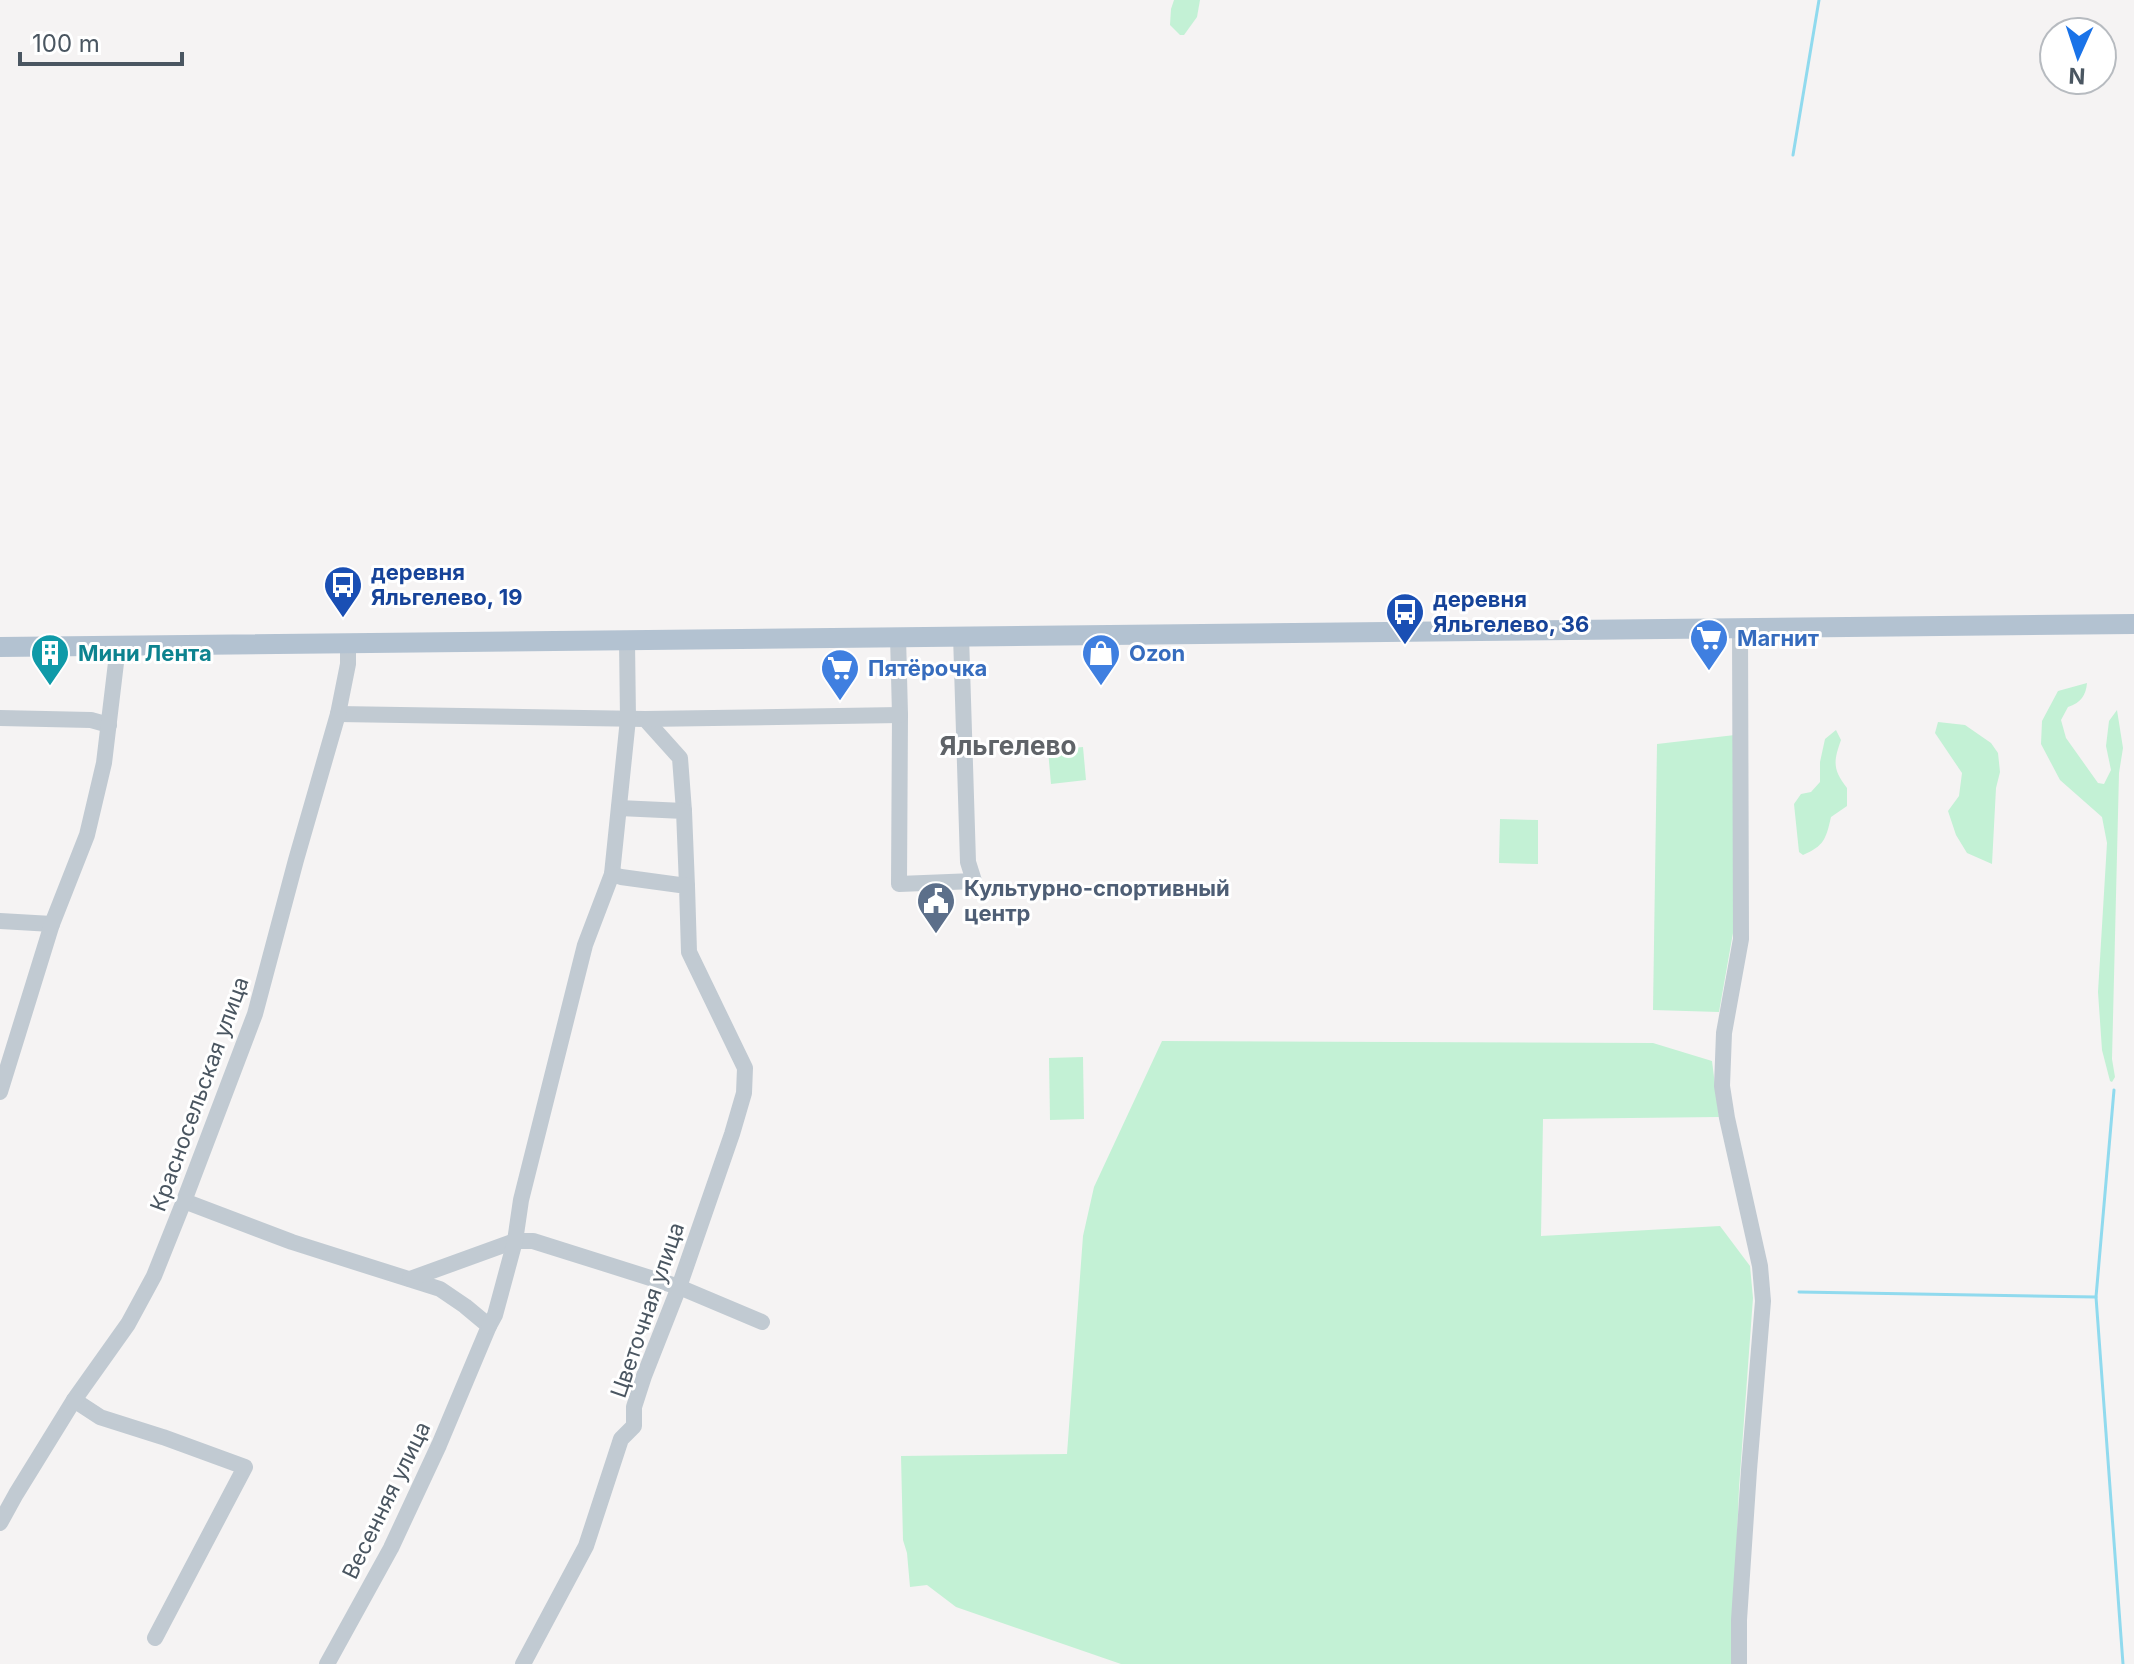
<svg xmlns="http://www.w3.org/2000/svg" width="2134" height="1664" font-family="Inter,sans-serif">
	<rect width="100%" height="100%" fill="#f5f3f3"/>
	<g fill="#c3f1d5">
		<polygon points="1174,0 1200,0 1197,17 1184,35 1180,35 1170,25 1171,9"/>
		<path d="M2087,683C2086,695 2081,703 2068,707L2061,720L2066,738L2098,783L2104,784L2111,770L2106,746L2109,721L2117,710L2123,748L2119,773L2112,1059L2115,1077L2112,1082L2110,1081L2102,1050L2098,992L2107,843L2102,817L2060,780L2041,744L2042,721L2058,691Z"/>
		<polygon points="1938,722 1965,725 1991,743 1998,753 2000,772 1996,788 1992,864 1967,853 1956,835 1948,811 1959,796 1962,773 1935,733"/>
		<path d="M1836,730L1841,740C1833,762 1833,770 1847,788V806L1831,817C1826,839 1824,846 1803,855L1799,852L1794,804L1801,794L1811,792L1820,782V762L1825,739Z"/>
		<polygon points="1735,735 1733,933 1719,1012 1653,1010 1657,744"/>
		<polygon points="1083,747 1086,780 1051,784 1048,750"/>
		<polygon points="1500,819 1538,820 1538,864 1499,863"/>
		<polygon points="1162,1041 1653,1043 1712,1061 1719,1117 1543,1119 1541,1236 1720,1226 1750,1266 1753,1298 1739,1488 1732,1664 1121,1664 956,1607 927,1585 910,1587 907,1553 903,1540 901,1456 1067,1454 1083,1236 1094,1187"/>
		<polygon points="1083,1057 1084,1119 1050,1120 1049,1058"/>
	</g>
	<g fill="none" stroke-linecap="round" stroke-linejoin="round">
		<g stroke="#90daee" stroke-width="3">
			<polyline points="1793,155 1819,0"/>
			<polyline points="2114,1090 2096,1297 2123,1664"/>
			<polyline points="1799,1292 2096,1297"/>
		</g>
		<g stroke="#c1cad2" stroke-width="16">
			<polyline points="898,636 900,715 899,884 974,881 968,862 961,635"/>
			<polyline points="338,714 645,719 680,758 684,811"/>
			<polyline points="0,718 91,720 109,725"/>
			<polyline points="645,719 900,715"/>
			<polyline points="619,808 684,811 687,886"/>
			<polyline points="0,921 52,924"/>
			<polyline points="0,1092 52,924 87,835 104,763 118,646"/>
			<polyline points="184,1201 292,1242 440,1289 465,1306 489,1326 439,1445 391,1548 327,1664"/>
			<polyline points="410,1279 515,1241 533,1241 679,1287 762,1322"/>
			<polyline points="489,1326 495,1315 515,1241 521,1200 585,945 612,874 628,719 627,641"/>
			<polyline points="74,1400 100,1417 163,1437 245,1467 155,1638"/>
			<polyline points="0,1523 16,1494 74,1400 128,1324 154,1276 184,1201 255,1014 296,860 338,714 348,664 348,644"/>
			<polyline points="523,1664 586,1546 621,1439 634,1426 634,1407 644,1376 679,1287 732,1134 744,1093 745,1068 689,952 687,886 621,877 612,874"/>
			<polyline points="1739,1664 1739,1620 1749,1470 1763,1301 1760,1266 1727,1118 1722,1086 1724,1033 1741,939 1740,628"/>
		</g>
		<polyline stroke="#b3c2d1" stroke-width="20" points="0,647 2134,624"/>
	</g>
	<defs>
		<symbol id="bus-pin" viewBox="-11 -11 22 30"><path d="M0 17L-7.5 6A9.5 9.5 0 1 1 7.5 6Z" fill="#1a4fb4" stroke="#fff"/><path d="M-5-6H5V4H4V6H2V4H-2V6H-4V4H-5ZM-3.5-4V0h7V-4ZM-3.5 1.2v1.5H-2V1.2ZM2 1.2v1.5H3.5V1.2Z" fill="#fff"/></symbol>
		<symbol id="supermarket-pin" viewBox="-11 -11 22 30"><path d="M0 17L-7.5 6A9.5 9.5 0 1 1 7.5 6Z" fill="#3f7fe0" stroke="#fff"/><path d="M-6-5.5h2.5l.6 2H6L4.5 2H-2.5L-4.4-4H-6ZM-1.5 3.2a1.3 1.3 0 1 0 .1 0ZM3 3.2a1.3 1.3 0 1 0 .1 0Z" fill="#fff"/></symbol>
		<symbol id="building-pin" viewBox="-11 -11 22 30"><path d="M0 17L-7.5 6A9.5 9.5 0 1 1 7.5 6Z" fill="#0f9aa8" stroke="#fff"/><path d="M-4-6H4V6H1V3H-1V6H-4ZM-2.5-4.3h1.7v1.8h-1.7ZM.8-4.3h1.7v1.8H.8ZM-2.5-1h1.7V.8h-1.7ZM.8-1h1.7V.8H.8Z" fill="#fff"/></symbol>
		<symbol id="shop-pin" viewBox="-11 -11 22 30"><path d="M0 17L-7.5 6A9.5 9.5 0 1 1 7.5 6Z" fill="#3f7fe0" stroke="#fff"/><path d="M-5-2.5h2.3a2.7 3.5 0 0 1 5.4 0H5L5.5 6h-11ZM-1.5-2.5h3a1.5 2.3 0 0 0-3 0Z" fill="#fff"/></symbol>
		<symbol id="civic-pin" viewBox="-11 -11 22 30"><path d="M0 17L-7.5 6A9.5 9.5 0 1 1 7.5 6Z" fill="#5c6f8a" stroke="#fff"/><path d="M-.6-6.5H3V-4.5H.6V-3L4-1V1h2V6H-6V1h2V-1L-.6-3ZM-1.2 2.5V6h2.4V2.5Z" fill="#fff"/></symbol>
	</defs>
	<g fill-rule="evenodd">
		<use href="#bus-pin" x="321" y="563" width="44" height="60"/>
		<use href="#bus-pin" x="1383" y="590" width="44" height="60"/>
		<use href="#supermarket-pin" x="1687" y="616" width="44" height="60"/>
		<use href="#building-pin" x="28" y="631" width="44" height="60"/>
		<use href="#shop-pin" x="1079" y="631" width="44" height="60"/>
		<use href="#supermarket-pin" x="818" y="646" width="44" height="60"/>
		<use href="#civic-pin" x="914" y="879" width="44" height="60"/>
	</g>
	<g text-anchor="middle" stroke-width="6" stroke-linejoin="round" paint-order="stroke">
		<g font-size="22" font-weight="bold" fill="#164399" stroke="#fff" text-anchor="start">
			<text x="371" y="580">деревня<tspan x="371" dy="25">Яльгелево, 19</tspan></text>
			<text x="1433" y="607">деревня<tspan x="1433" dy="25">Яльгелево, 36</tspan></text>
		</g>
		<g font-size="22" font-weight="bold" fill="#366cbe" stroke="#fff" text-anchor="start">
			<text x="1737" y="646">Магнит</text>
			<text x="1129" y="661">Ozon</text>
			<text x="868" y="676">Пятёрочка</text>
		</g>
		<g font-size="22" font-weight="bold" fill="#0d838f" stroke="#fff" text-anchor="start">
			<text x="78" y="661">Мини Лента</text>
		</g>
		<g font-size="22" font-weight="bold" fill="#4e5e75" stroke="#fff" text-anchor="start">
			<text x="964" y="896">Культурно-спортивный<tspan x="964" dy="25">центр</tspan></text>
		</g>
		<g font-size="22" fill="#4a5661" stroke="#fff">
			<text transform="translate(199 1094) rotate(-70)" y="8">Красносельская улица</text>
			<text transform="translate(647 1310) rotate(-71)" y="8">Цветочная улица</text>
			<text transform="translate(386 1500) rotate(-64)" y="8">Весенняя улица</text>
		</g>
		<g font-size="26" font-weight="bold" fill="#5f6368" stroke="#fff">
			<text x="1008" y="755">Яльгелево</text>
		</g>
	</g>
	<g transform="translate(2078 56) rotate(183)"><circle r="38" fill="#ffffff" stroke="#b7bbc0" stroke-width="2"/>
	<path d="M0-6L14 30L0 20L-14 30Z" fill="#1a73e8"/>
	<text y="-12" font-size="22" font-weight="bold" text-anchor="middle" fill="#4a5661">N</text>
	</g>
	<path d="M20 52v12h162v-12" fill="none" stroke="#4a5661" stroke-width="4"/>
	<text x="32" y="52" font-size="24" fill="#4a5661" stroke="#ffffff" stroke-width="6" paint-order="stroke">100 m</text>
</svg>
